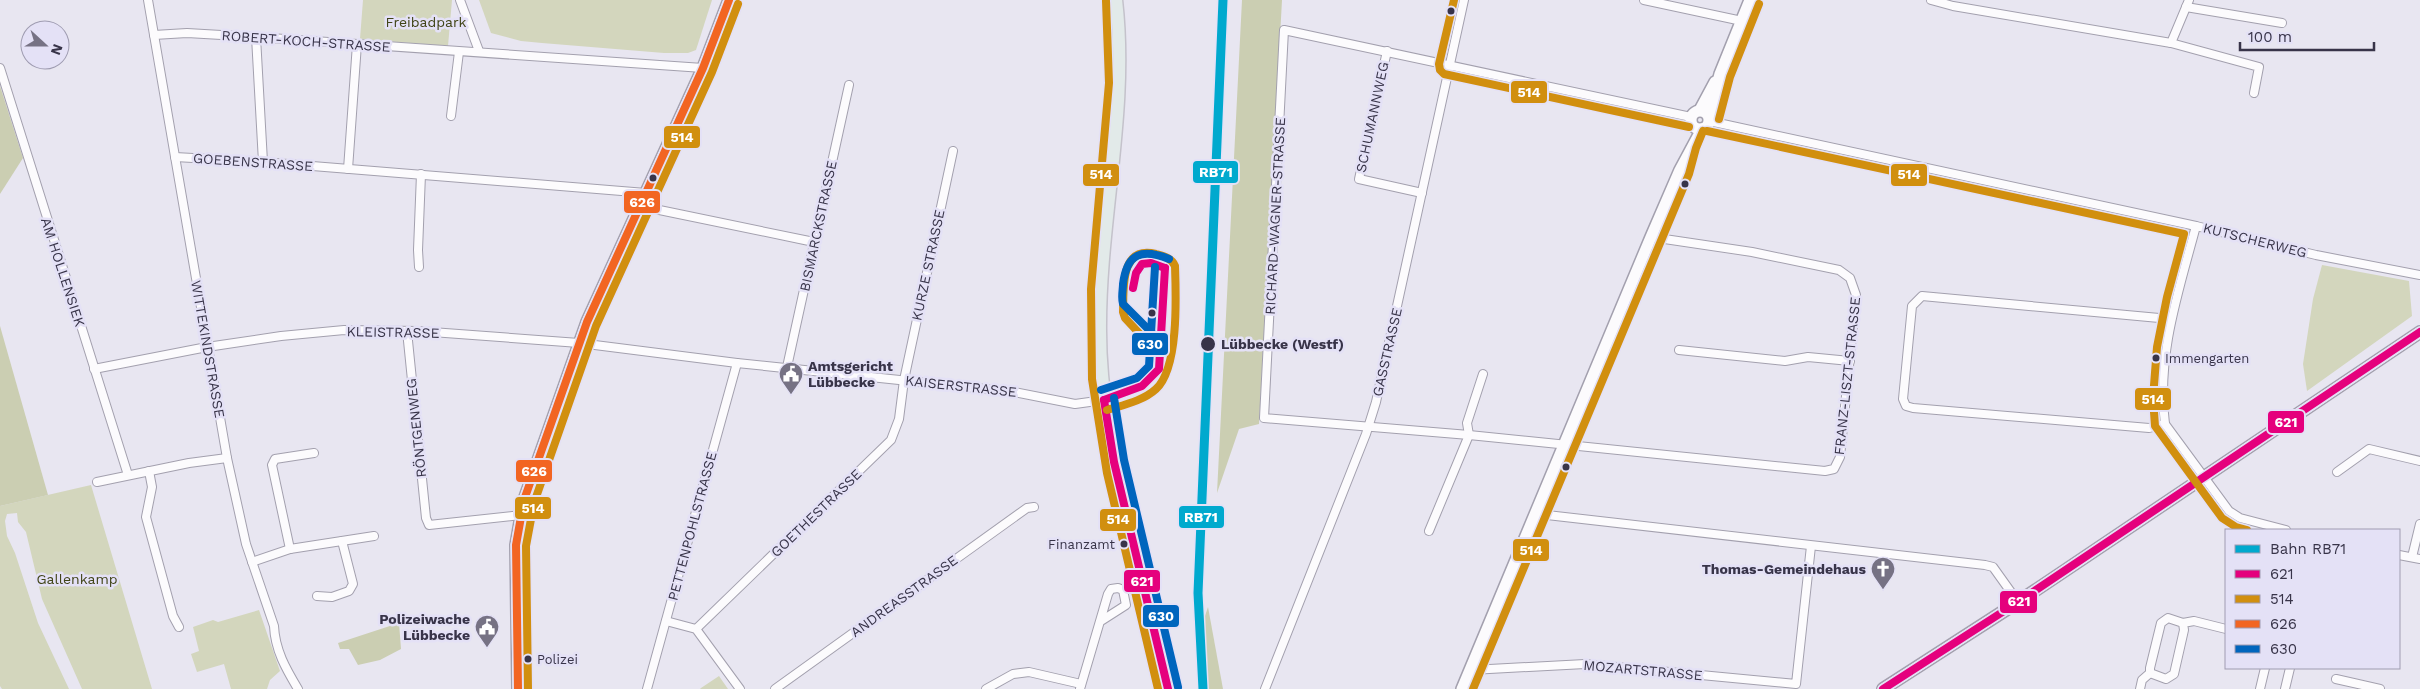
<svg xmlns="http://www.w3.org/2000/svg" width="2420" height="689" font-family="'Work Sans',sans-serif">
	<rect width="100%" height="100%" fill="#e8e6f1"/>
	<g fill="#d3d6bd">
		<polygon points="363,0 452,0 448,46 360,39"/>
		<polygon points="479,0 712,0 696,50 688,53 664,53 542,43 521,41 491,33"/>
		<polygon points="2322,265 2409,281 2412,316 2307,391 2303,364 2313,299"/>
		<polygon points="91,485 152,689 82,689 42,599 26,532 18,522 17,513 7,514 5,521 7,536 15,553 38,623 69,689 2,689 0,686 0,506"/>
		<polygon points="259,610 280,671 270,680 267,689 231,689 224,664 197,672 191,654 199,651 193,627 213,620 218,622"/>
		<polygon points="719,676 728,689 700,689 701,688"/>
	</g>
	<g fill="#cbceb2">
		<polygon points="1242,0 1282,0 1259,424 1239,429 1217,493"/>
		<polygon points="0,86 23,158 0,194"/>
		<polygon points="0,326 48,495 0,506"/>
		<polygon points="1208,607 1223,689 1208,689 1202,625"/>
		<polygon points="399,623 401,649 380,660 358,665 349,649 340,649 338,643"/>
	</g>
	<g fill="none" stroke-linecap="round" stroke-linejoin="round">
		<defs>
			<g id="street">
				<path d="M148,0L227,458L246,544L274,626C275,650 286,669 298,689"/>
				<polyline points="460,0 479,51"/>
				<polyline points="1644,0 1742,21"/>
				<polyline points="1931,0 1953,6 2171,43 2189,0"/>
				<polyline points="2186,7 2282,23"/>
				<polyline points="154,35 187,33 256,37 703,68"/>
				<polyline points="256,37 263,162"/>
				<polyline points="2171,43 2259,67 2254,93"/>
				<polyline points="1387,51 1359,179 1422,193"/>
				<polyline points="0,68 128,475"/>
				<polyline points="451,116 459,52"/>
				<polyline points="1709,121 2196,226 2316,255 2420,275"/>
				<polyline points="175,157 263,162 646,193"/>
				<polyline points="348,169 357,44"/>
				<polyline points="640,206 814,242"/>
				<path d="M2196,226C2179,290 2156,356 2165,424L2229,511L2240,518L2286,530"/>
				<polyline points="1651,237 1752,252 1839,270 1850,278 1856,295 1840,457 1834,469 1825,471 1469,435 1264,418 1284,30 1691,117"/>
				<polyline points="419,267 418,250 421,174"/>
				<polyline points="407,331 426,518 429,525 521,515"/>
				<polyline points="1679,350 1785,361 1808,357 1850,361"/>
				<polyline points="787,367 849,85"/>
				<polyline points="94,369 207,347 281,336 344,330 418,331 579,343 737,363 1014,392 1075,404 1104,400"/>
				<polyline points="2165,424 2149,428 1913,408 1906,406 1903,399 1912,306 1922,296 2170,319"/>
				<polyline points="149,471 152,487 146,517 173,616 179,627"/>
				<polyline points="2337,472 2369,449 2420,461"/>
				<polyline points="97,482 189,463 227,458"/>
				<polyline points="1537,512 1547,515 1985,565 1993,567 2018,602"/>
				<polyline points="1429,531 1469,435 1467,423 1483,374"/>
				<polyline points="290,549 272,465 275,459 314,453"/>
				<polyline points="2399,555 2420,559"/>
				<polyline points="2412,557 2420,524"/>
				<polyline points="252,562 290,549 374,536"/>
				<polyline points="317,596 332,597 349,591 353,584 342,541"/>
				<polyline points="666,621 696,629 740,689"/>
				<polyline points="2183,623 2184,630 2174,674 2166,679 2150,673 2150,668 2161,623 2168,618 2183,623 2194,621 2226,629"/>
				<polyline points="696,629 891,440 899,419 904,380 953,151"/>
				<polyline points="1471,670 1585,664 1796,684 1811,546"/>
				<polyline points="2336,679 2380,689"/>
				<polyline points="647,689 737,363"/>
				<polyline points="775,689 1027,508 1034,507"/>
				<polyline points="986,689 1013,674 1029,672 1081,684"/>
				<polyline points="1080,689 1108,594 1111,589 1118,588 1123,590 1126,605 1101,621"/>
				<polyline points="1265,689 1366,434 1376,402 1464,0"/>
				<polyline points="2140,689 2142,680 2150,673"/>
				<polyline points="2260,689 2265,668"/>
				<polyline points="2285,689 2290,668"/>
			</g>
			<g id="secondary">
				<polyline points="1700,110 1715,82"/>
				<circle cx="1700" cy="120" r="9"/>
				<polyline points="1709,116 1720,74 1750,0"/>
				<polyline points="518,689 516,545 524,500 587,322 703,68 729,0"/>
				<polyline points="1462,689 1651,237 1680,170 1702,129"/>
				<polyline points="1883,689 2018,602 2420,332"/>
			</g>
			<path id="primary" d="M1116,0C1129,111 1099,220 1100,331C1100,394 1113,455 1127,517C1141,574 1154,632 1168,689"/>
		</defs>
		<use href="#street" stroke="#a3a0ae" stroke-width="10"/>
		<use href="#secondary" stroke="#a3a0ae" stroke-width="14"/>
		<use href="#primary" stroke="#c4c2cb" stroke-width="15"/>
		<use href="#street" stroke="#fcfbfd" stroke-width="8"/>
		<use href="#secondary" stroke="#fcfbfd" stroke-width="11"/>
		<use href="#primary" stroke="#e2eae9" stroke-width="12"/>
		<defs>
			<g id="bus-1">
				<polyline points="1133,288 1136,273 1142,264 1151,263 1165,268"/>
				<polyline points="1104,400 1114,462 1168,689"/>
				<polyline points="1104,400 1142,386 1159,369 1165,268"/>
				<polyline points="1883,689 2018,602 2420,332"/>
			</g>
			<g id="bus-2">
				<polyline points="1454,0 1439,64 1440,70 1444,74 1689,127"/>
				<polyline points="1106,1 1109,83 1091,289 1092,379 1107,473 1158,689"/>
				<polyline points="1719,119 1730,77 1759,4"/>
				<polyline points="1707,131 2184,234 2167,297 2157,347 2153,398 2155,426 2222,518 2236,527 2247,530"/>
				<path d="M1107,410C1123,405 1143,401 1156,389C1179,368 1176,296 1175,266C1172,258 1163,256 1156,254C1119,245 1124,290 1123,312L1125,318L1152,347"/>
				<polyline points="528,689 526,546 534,503 596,326 712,72 738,4"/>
				<polyline points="1473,689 1689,174 1696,148 1703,131"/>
			</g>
			<polyline id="bus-3" points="518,689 516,545 524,500 587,322 703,68 729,0"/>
			<g id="bus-4">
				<path d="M1155,336L1123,304C1121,297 1123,290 1123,284C1127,253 1142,248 1169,259"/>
				<polyline points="1101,390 1137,378 1149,366 1155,267"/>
				<polyline points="1114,398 1124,460 1178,687"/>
			</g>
		</defs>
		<use href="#bus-1" stroke="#e4e1f6" stroke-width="11"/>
		<use href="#bus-2" stroke="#e4e1f6" stroke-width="11"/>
		<use href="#bus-3" stroke="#e4e1f6" stroke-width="11"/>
		<use href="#bus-4" stroke="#e4e1f6" stroke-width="11"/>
		<use href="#bus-1" stroke="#e5007d" stroke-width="8"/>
		<use href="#bus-2" stroke="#d18f0f" stroke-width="8"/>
		<use href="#bus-3" stroke="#f26522" stroke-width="8"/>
		<use href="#bus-4" stroke="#0065bd" stroke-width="8"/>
		<defs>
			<polyline id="rail-1" points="1203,689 1198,593 1223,0"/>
		</defs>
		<use href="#rail-1" stroke="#e4e1f6" stroke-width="12"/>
		<use href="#rail-1" stroke="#00a9ce" stroke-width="9"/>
	</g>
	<defs>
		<symbol id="civic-pin" viewBox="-11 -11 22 30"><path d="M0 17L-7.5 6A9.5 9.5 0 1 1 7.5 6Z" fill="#767284" stroke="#e4e1f6"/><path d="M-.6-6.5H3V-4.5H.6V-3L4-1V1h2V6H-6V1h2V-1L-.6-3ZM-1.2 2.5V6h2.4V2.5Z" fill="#fff"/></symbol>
		<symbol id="church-pin" viewBox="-11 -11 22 30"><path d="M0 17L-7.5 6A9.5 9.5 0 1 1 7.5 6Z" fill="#767284" stroke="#e4e1f6"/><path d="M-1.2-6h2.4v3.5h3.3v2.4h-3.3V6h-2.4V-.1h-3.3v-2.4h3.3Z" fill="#fff"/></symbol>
	</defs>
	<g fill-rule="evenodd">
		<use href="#civic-pin" x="777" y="360" width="28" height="38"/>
		<use href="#church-pin" x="1869" y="555" width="28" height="38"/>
		<use href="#civic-pin" x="473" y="613" width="28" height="38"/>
	</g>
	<g fill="#383449" stroke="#e4e1f6" stroke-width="2">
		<circle cx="1451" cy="11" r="4.5"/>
		<circle cx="653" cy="178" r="4.5"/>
		<circle cx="1685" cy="184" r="4.5"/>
		<circle cx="1152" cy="313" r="4.5"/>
		<circle cx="1208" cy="344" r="8"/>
		<circle cx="2156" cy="358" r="4.5"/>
		<circle cx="1566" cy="467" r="4.5"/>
		<circle cx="1124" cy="544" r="4.5"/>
		<circle cx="528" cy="659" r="4.5"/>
	</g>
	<g text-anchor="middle" stroke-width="5" stroke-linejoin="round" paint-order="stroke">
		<g font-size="13" fill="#383449" stroke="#e4e1f6" text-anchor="start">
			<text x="2165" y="363">Immengarten</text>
			<text x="1115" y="549" text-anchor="end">Finanzamt</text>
			<text x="537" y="664">Polizei</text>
		</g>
		<g font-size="14" fill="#404416" stroke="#e4e1f6">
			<text x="426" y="27">Freibadpark</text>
			<text x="77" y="584">Gallenkamp</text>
		</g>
		<g font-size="14" fill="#383449" stroke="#e4e1f6">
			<text transform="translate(306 41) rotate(4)" y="5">ROBERT-KOCH-STRASSE</text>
			<text transform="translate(1372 117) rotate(-78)" y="5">SCHUMANNWEG</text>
			<text transform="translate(253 162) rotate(4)" y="5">GOEBENSTRASSE</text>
			<text transform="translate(1275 216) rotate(-87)" y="5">RICHARD-WAGNER-STRASSE</text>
			<text transform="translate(818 226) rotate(-78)" y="5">BISMARCKSTRASSE</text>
			<text transform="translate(2255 240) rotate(14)" y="5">KUTSCHERWEG</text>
			<text transform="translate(928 265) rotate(-78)" y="5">KURZE STRASSE</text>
			<text transform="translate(63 272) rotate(72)" y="5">AM HOLLENSIEK</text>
			<text transform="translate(393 332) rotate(1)" y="5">KLEISTRASSE</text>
			<text transform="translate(208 349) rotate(80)" y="5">WITTEKINDSTRASSE</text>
			<text transform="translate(1387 352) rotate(-77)" y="5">GASSTRASSE</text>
			<text transform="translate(1847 376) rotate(-84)" y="5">FRANZ-LISZT-STRASSE</text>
			<text transform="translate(961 386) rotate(6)" y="5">KAISERSTRASSE</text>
			<text transform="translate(416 428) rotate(-96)" y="5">RÖNTGENWEG</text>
			<text transform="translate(816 513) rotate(-44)" y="5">GOETHESTRASSE</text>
			<text transform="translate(692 526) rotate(-75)" y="5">PETTENPOHLSTRASSE</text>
			<text transform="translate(904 596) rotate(-36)" y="5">ANDREASSTRASSE</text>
			<text transform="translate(1643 670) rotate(5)" y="5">MOZARTSTRASSE</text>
		</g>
		<g font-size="14" font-weight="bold" fill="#383449" stroke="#e4e1f6" text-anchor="start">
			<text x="1221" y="349">Lübbecke (Westf)</text>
		</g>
		<g font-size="14" font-weight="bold" fill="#383449" stroke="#e4e1f6" text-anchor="end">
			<text x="808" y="371" text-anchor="start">Amtsgericht<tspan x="808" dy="16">Lübbecke</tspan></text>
			<text x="1866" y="574">Thomas-Gemeindehaus</text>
			<text x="470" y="624">Polizeiwache<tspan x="470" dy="16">Lübbecke</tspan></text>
		</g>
	</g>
	<g stroke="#e4e1f6" stroke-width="2">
		<rect x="1510" y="80" width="38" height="24" rx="5" fill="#d18f0f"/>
		<rect x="663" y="125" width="38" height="24" rx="5" fill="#d18f0f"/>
		<rect x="1192" y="160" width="47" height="24" rx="5" fill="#00a9ce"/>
		<rect x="1890" y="163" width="38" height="24" rx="5" fill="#d18f0f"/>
		<rect x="1082" y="163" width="38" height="24" rx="5" fill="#d18f0f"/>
		<rect x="623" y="190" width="38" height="24" rx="5" fill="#f26522"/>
		<rect x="1131" y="332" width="38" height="24" rx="5" fill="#0065bd"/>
		<rect x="2134" y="387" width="38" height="24" rx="5" fill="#d18f0f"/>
		<rect x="2267" y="410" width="38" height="24" rx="5" fill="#e5007d"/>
		<rect x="515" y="459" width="38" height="24" rx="5" fill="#f26522"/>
		<rect x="514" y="496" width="38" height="24" rx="5" fill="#d18f0f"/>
		<rect x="1178" y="505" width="47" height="24" rx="5" fill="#00a9ce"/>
		<rect x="1099" y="508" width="38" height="24" rx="5" fill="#d18f0f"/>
		<rect x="1512" y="538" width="38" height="24" rx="5" fill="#d18f0f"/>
		<rect x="1123" y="569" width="38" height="24" rx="5" fill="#e5007d"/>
		<rect x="1999" y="590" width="39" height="24" rx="5" fill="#e5007d"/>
		<rect x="1142" y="604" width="38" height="24" rx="5" fill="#0065bd"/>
	</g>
	<g font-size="14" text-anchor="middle" font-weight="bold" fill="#fff">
		<text x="1529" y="97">514</text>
		<text x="682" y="142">514</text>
		<text x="1216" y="177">RB71</text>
		<text x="1909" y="179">514</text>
		<text x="1101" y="179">514</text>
		<text x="642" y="207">626</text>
		<text x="1150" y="349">630</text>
		<text x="2153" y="404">514</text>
		<text x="2286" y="427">621</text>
		<text x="534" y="476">626</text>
		<text x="533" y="513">514</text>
		<text x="1201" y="522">RB71</text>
		<text x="1118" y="524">514</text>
		<text x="1531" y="555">514</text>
		<text x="1142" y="586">621</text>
		<text x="2019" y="606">621</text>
		<text x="1161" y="621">630</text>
	</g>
	<rect x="2225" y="529" width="175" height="140" fill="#e4e1f6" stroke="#9f9cb1"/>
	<rect x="2235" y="545" width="25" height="8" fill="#00a9ce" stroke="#9f9cb1"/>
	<text x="2270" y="554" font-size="15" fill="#383449">Bahn RB71</text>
	<rect x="2235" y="570" width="25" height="8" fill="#e5007d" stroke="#9f9cb1"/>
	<text x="2270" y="579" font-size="15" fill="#383449">621</text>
	<rect x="2235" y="595" width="25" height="8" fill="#d18f0f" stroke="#9f9cb1"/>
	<text x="2270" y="604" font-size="15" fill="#383449">514</text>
	<rect x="2235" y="620" width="25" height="8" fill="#f26522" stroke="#9f9cb1"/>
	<text x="2270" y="629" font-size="15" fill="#383449">626</text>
	<rect x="2235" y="645" width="25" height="8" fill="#0065bd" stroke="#9f9cb1"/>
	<text x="2270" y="654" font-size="15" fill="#383449">630</text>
	<g transform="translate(45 45) rotate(111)"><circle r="24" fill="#e4e1f6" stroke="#9f9cb1"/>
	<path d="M0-4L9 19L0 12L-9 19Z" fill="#767284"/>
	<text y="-8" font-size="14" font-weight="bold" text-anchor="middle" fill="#383449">N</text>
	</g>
	<path d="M2240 42v8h134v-8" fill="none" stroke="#383449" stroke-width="2.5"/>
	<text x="2248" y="42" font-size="15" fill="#383449" stroke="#e4e1f6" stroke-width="4" paint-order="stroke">100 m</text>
</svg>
